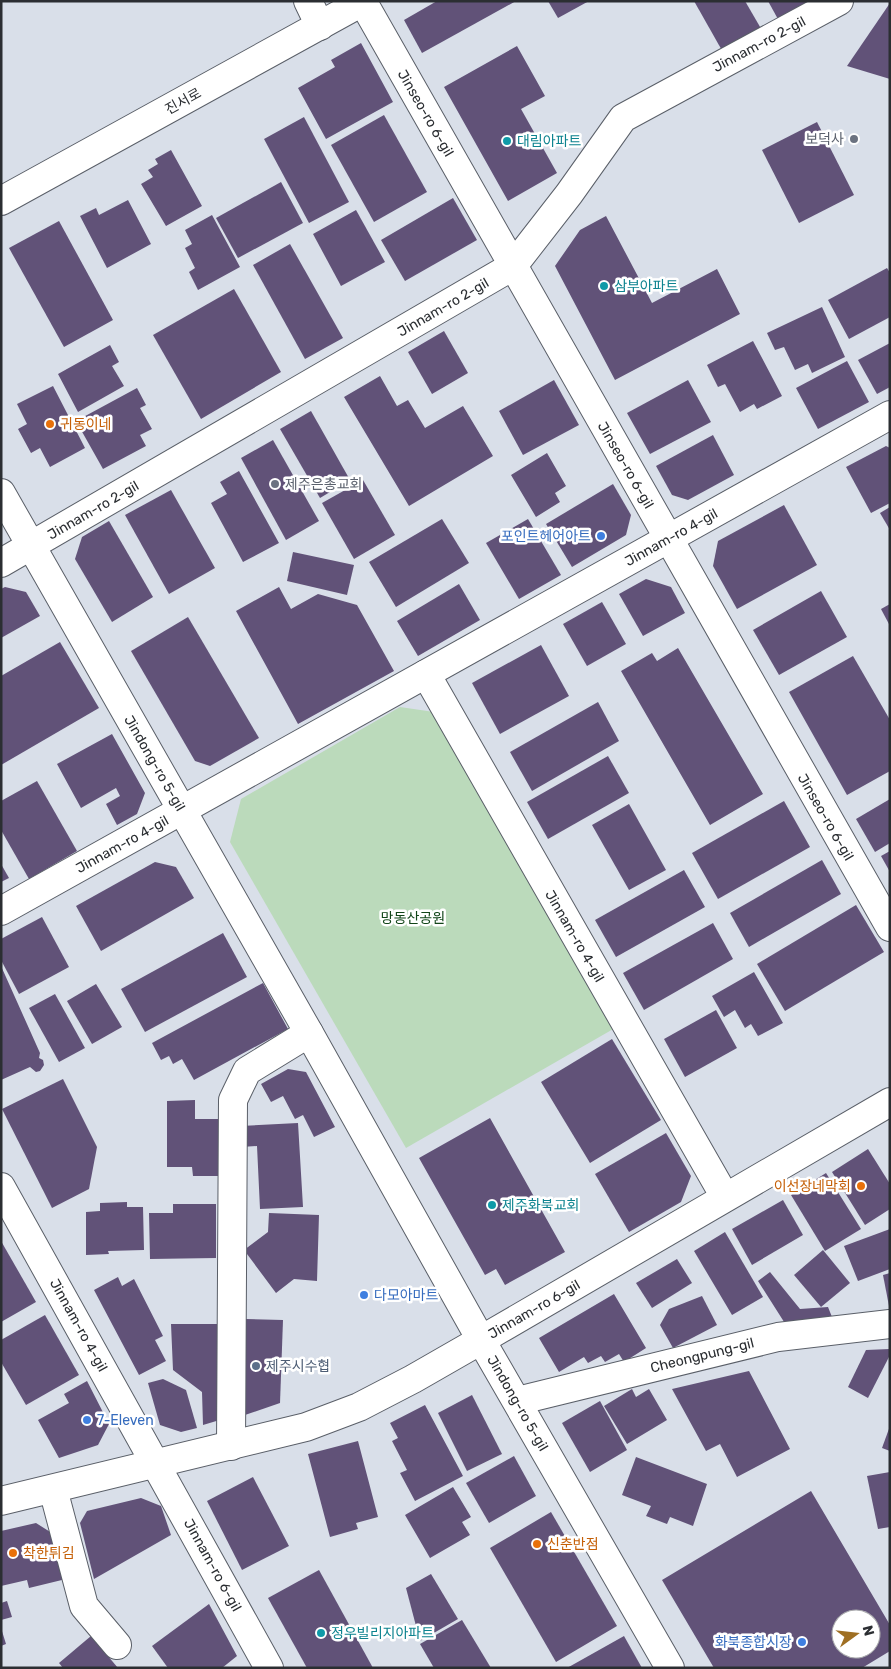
<svg xmlns="http://www.w3.org/2000/svg" width="891" height="1669" font-family="Rubik,'Noto Sans KR',sans-serif">
	<rect width="100%" height="100%" fill="#d9dfe9"/>
	<polygon fill="#bbdabb" points="400,707 434,712 615,1028 406,1148 230,842 241,799"/>
	<g fill="#615278" fill-rule="evenodd">
		<polygon points="437,1 516,1 422,53 404,20"/>
		<polygon points="548,1 589,1 558,18"/>
		<polygon points="694,1 745,1 763,32 724,54"/>
		<polygon points="768,1 814,1 779,21"/>
		<polygon points="890,3 890,79 847,66"/>
		<polygon points="361,43 393,102 326,139 298,88 335,67 331,60"/>
		<polygon points="517,46 545,96 521,109 557,173 508,201 444,87"/>
		<polygon points="384,115 427,192 374,222 331,145"/>
		<polygon points="304,117 349,202 309,223 264,139"/>
		<polygon points="817,122 854,195 799,223 762,150"/>
		<polygon points="171,150 202,206 166,226 141,184 153,177 148,170 158,164 155,159"/>
		<polygon points="281,182 303,223 238,258 216,218"/>
		<polygon points="453,198 477,240 405,281 381,240"/>
		<polygon points="128,200 151,244 107,268 80,216 96,208 99,215"/>
		<polygon points="356,210 385,262 341,286 313,234"/>
		<polygon points="212,215 240,267 198,290 189,272 195,268 185,248 192,244 185,230"/>
		<polygon points="606,216 652,303 717,269 740,314 615,380 555,266 580,230"/>
		<polygon points="59,221 113,320 64,347 9,248"/>
		<polygon points="290,244 343,338 305,359 253,265"/>
		<polygon points="887,268 890,273 890,317 849,339 828,300"/>
		<polygon points="234,289 281,372 201,419 153,335"/>
		<polygon points="822,307 845,357 812,373 808,364 795,370 784,347 775,350 767,333"/>
		<polygon points="444,331 468,373 432,394 408,352"/>
		<polygon points="753,341 782,396 757,409 754,404 740,412 725,384 718,387 707,365"/>
		<polygon points="890,343 890,387 877,394 858,360"/>
		<polygon points="110,345 119,362 112,366 124,386 78,412 58,374"/>
		<polygon points="847,361 869,402 818,429 796,388"/>
		<polygon points="380,376 397,406 408,400 425,428 463,406 493,456 409,506 344,397"/>
		<polygon points="554,380 579,425 523,455 499,411"/>
		<polygon points="688,380 711,422 650,454 627,413"/>
		<polygon points="53,386 85,448 50,467 40,448 31,453 18,429 27,424 17,404"/>
		<polygon points="137,388 146,405 140,408 152,429 140,435 146,446 103,469 76,421"/>
		<polygon points="311,411 350,480 320,498 280,429"/>
		<polygon points="713,435 734,475 688,500 672,495 656,466"/>
		<polygon points="273,440 319,521 286,540 241,458"/>
		<polygon points="886,446 890,448 890,503 871,513 846,467"/>
		<polygon points="547,453 566,486 555,493 560,502 536,517 511,475"/>
		<polygon points="239,471 279,543 243,562 211,503 227,494 220,482"/>
		<polygon points="363,480 395,535 354,559 322,503"/>
		<polygon points="613,484 631,515 626,535 572,567 546,524"/>
		<polygon points="171,490 215,568 169,594 125,515"/>
		<polygon points="784,505 817,565 737,609 713,566 718,541"/>
		<polygon points="890,507 890,530 880,513"/>
		<polygon points="442,519 469,563 396,607 369,562"/>
		<polygon points="528,519 561,575 519,599 486,543"/>
		<polygon points="109,521 153,597 112,622 75,559 82,537"/>
		<polygon points="293,552 354,565 347,595 287,581"/>
		<polygon points="646,579 671,587 685,613 643,636 619,594"/>
		<polygon points="459,584 480,620 418,656 397,621"/>
		<polygon points="5,587 26,592 40,616 1,638 1,589"/>
		<polygon points="279,587 291,609 318,594 357,605 394,671 298,724 236,611"/>
		<polygon points="821,591 847,637 779,675 753,630"/>
		<polygon points="602,602 626,644 587,666 563,624"/>
		<polygon points="890,604 890,626 881,609"/>
		<polygon points="188,617 259,738 210,766 195,761 131,651"/>
		<polygon points="60,642 99,708 1,765 1,676"/>
		<polygon points="541,645 569,696 500,734 472,683"/>
		<polygon points="678,648 763,794 710,825 621,671 652,653 657,661"/>
		<polygon points="853,656 890,720 890,771 847,795 789,692"/>
		<polygon points="598,702 619,741 532,791 510,752"/>
		<polygon points="112,734 145,793 137,814 117,825 106,804 120,796 116,788 81,808 57,764"/>
		<polygon points="608,756 629,793 548,839 527,802"/>
		<polygon points="37,781 77,851 29,879 1,830 1,801"/>
		<polygon points="890,799 890,843 875,852 856,819"/>
		<polygon points="784,801 810,847 718,899 692,853"/>
		<polygon points="629,804 666,870 629,890 592,825"/>
		<polygon points="890,851 890,872 881,856"/>
		<polygon points="822,860 841,894 749,947 730,913"/>
		<polygon points="155,862 176,867 194,898 101,951 76,906"/>
		<polygon points="1,864 9,878 1,882"/>
		<polygon points="684,870 705,907 616,957 595,920"/>
		<polygon points="856,905 884,952 785,1011 757,964"/>
		<polygon points="42,917 69,967 19,994 1,960 1,939"/>
		<polygon points="713,923 733,959 644,1010 623,973"/>
		<polygon points="223,933 247,977 145,1032 121,989"/>
		<polygon points="1,966 40,1053 39,1058 43,1060 44,1065 40,1071 36,1072 30,1067 1,1080"/>
		<polygon points="754,972 783,1023 758,1036 751,1024 745,1028 735,1010 724,1017 712,996"/>
		<polygon points="263,983 288,1029 194,1080 182,1059 173,1064 169,1056 161,1060 152,1043"/>
		<polygon points="96,984 122,1027 92,1044 67,1001"/>
		<polygon points="55,994 85,1048 59,1062 29,1008"/>
		<polygon points="716,1010 737,1048 685,1077 664,1039"/>
		<polygon points="612,1039 661,1120 590,1163 541,1082"/>
		<polygon points="288,1069 306,1072 335,1127 314,1137 303,1115 295,1119 283,1096 271,1102 261,1084"/>
		<polygon points="63,1079 97,1147 89,1189 52,1208 2,1109"/>
		<polygon points="195,1100 195,1119 218,1119 218,1176 193,1176 192,1167 167,1167 167,1101"/>
		<polygon points="490,1118 565,1252 505,1285 496,1269 485,1275 419,1158"/>
		<polygon points="298,1123 303,1207 260,1209 257,1146 241,1147 240,1126"/>
		<polygon points="666,1133 691,1176 681,1202 629,1232 595,1174"/>
		<polygon points="868,1149 890,1184 890,1209 865,1225 832,1172"/>
		<polygon points="826,1173 861,1229 825,1251 791,1195"/>
		<polygon points="783,1200 803,1235 752,1265 732,1229"/>
		<polygon points="127,1202 127,1207 143,1207 144,1250 108,1251 109,1254 86,1255 86,1212 100,1211 100,1203"/>
		<polygon points="173,1204 216,1204 216,1258 150,1259 149,1213 173,1213"/>
		<polygon points="269,1213 319,1215 317,1281 294,1279 276,1293 244,1250 268,1232"/>
		<polygon points="890,1229 890,1269 858,1281 844,1246"/>
		<polygon points="725,1232 763,1297 732,1315 694,1251"/>
		<polygon points="1,1241 36,1302 1,1322"/>
		<polygon points="823,1250 850,1283 821,1307 794,1275"/>
		<polygon points="677,1259 692,1283 652,1308 636,1283"/>
		<polygon points="770,1272 800,1309 828,1307 832,1317 786,1325 758,1281"/>
		<polygon points="890,1273 890,1306 889,1306 883,1275"/>
		<polygon points="118,1277 122,1286 134,1279 163,1336 155,1340 166,1361 139,1375 94,1290"/>
		<polygon points="614,1294 646,1348 624,1362 619,1354 605,1362 601,1356 588,1363 584,1357 559,1372 539,1338"/>
		<polygon points="702,1296 717,1325 673,1348 660,1325 669,1309"/>
		<polygon points="45,1315 79,1375 26,1405 1,1362 1,1340"/>
		<polygon points="246,1319 283,1320 280,1403 242,1416"/>
		<polygon points="171,1324 222,1324 223,1419 203,1425 202,1392 173,1370"/>
		<polygon points="890,1349 890,1355 868,1398 848,1387 866,1350"/>
		<polygon points="749,1371 790,1449 737,1477 720,1444 706,1451 672,1389"/>
		<polygon points="163,1379 186,1390 197,1428 181,1432 160,1425 148,1383"/>
		<polygon points="87,1381 109,1424 98,1445 59,1458 38,1420 69,1403 64,1394"/>
		<polygon points="632,1389 636,1397 649,1389 667,1420 627,1444 604,1406"/>
		<polygon points="472,1395 502,1454 467,1471 438,1413"/>
		<polygon points="600,1401 627,1450 590,1472 562,1423"/>
		<polygon points="425,1405 463,1476 415,1501 400,1473 407,1470 392,1441 398,1438 390,1423"/>
		<polygon points="890,1426 890,1451 882,1448"/>
		<polygon points="358,1441 378,1517 356,1523 358,1529 330,1537 308,1454"/>
		<polygon points="514,1456 536,1496 489,1523 466,1483"/>
		<polygon points="636,1457 707,1484 693,1526 670,1517 667,1524 646,1516 651,1506 622,1495"/>
		<polygon points="890,1472 890,1527 878,1529 867,1476"/>
		<polygon points="253,1477 289,1546 242,1570 207,1501"/>
		<polygon points="453,1487 471,1517 462,1522 470,1535 430,1558 405,1515"/>
		<path d="M811,1491L890,1625V1651L862,1668H714L662,1580ZM841,1619H871V1649H841Z"/>
		<polygon points="141,1498 161,1506 171,1535 94,1579 80,1523 87,1511"/>
		<polygon points="551,1512 617,1626 556,1662 490,1548"/>
		<polygon points="36,1523 55,1535 66,1579 29,1588 27,1580 1,1586 1,1531"/>
		<polygon points="319,1570 373,1668 307,1668 268,1598"/>
		<polygon points="431,1574 458,1619 420,1641 406,1588"/>
		<polygon points="7,1601 12,1617 1,1620 1,1603"/>
		<polygon points="209,1604 237,1656 222,1668 168,1668 152,1646"/>
		<polygon points="462,1620 491,1668 434,1668 420,1644"/>
		<polygon points="1,1628 6,1644 1,1646"/>
		<polygon points="91,1636 118,1668 63,1668 59,1663"/>
		<polygon points="624,1636 642,1668 567,1668"/>
	</g>
	<g fill="none" stroke-linecap="round" stroke-linejoin="round">
		<defs>
			<g id="minor">
				<polyline points="308,1 320,26"/>
				<polyline points="363,2 890,927"/>
				<polyline points="1,201 364,1"/>
				<polyline points="1,493 309,1033 481,1340 670,1668"/>
				<polyline points="1,563 513,266 569,194 623,118 839,1"/>
				<polyline points="426,674 725,1197"/>
				<polyline points="1,911 890,415"/>
				<polyline points="1,1187 269,1668"/>
				<polyline points="517,1401 778,1337 890,1324"/>
				<polyline points="231,1446 233,1100 247,1071 309,1033"/>
				<polyline points="53,1489 84,1606 117,1645"/>
				<polyline points="1,1501 306,1427 359,1407 413,1379 481,1340 890,1102"/>
			</g>
		</defs>
		<use href="#minor" stroke="#5a5f68" stroke-width="30"/>
		<use href="#minor" stroke="#fff" stroke-width="28"/>
	</g>
	<g fill="#6b7280" stroke="#fff" stroke-width="2">
		<circle cx="854" cy="139" r="5"/>
		<circle cx="275" cy="484" r="5"/>
	</g>
	<g fill="#0f9aa8" stroke="#fff" stroke-width="2">
		<circle cx="507" cy="141" r="5"/>
		<circle cx="604" cy="286" r="5"/>
		<circle cx="492" cy="1205" r="5"/>
		<circle cx="321" cy="1633" r="5"/>
	</g>
	<g fill="#e8710a" stroke="#fff" stroke-width="2">
		<circle cx="50" cy="424" r="5"/>
		<circle cx="861" cy="1186" r="5"/>
		<circle cx="537" cy="1544" r="5"/>
		<circle cx="13" cy="1553" r="5"/>
	</g>
	<g fill="#3f7fe0" stroke="#fff" stroke-width="2">
		<circle cx="601" cy="536" r="5"/>
		<circle cx="364" cy="1295" r="5"/>
		<circle cx="87" cy="1420" r="5"/>
		<circle cx="802" cy="1642" r="5"/>
	</g>
	<circle fill="#5c6f8a" stroke="#fff" stroke-width="2" cx="256" cy="1366" r="5"/>
	<g text-anchor="middle" stroke-width="5" stroke-linejoin="round" paint-order="stroke">
		<g font-size="14" fill="#2b2e32" stroke="#fff">
			<text transform="translate(759 44) rotate(-28)" y="5">Jinnam-ro 2-gil</text>
			<text transform="translate(183 101) rotate(-29)" y="5">진서로</text>
			<text transform="translate(426 113) rotate(60)" y="5">Jinseo-ro 6-gil</text>
			<text transform="translate(443 307) rotate(-30)" y="5">Jinnam-ro 2-gil</text>
			<text transform="translate(626 465) rotate(60)" y="5">Jinseo-ro 6-gil</text>
			<text transform="translate(93 510) rotate(-30)" y="5">Jinnam-ro 2-gil</text>
			<text transform="translate(671 537) rotate(-29)" y="5">Jinnam-ro 4-gil</text>
			<text transform="translate(155 763) rotate(60)" y="5">Jindong-ro 5-gil</text>
			<text transform="translate(826 817) rotate(60)" y="5">Jinseo-ro 6-gil</text>
			<text transform="translate(122 844) rotate(-29)" y="5">Jinnam-ro 4-gil</text>
			<text transform="translate(575 936) rotate(60)" y="5">Jinnam-ro 4-gil</text>
			<text transform="translate(534 1309) rotate(-30)" y="5">Jinnam-ro 6-gil</text>
			<text transform="translate(79 1325) rotate(61)" y="5">Jinnam-ro 4-gil</text>
			<text transform="translate(702 1355) rotate(-14)" y="5">Cheongpung-gil</text>
			<text transform="translate(518 1403) rotate(60)" y="5">Jindong-ro 5-gil</text>
			<text transform="translate(213 1565) rotate(61)" y="5">Jinnam-ro 6-gil</text>
		</g>
		<g font-size="14" fill="#5b616d" stroke="#fff" text-anchor="end">
			<text x="844" y="144">보덕사</text>
			<text x="285" y="489" text-anchor="start">제주은총교회</text>
		</g>
		<g font-size="14" fill="#0d838f" stroke="#fff" text-anchor="start">
			<text x="517" y="146">대림아파트</text>
			<text x="614" y="291">삼부아파트</text>
			<text x="502" y="1210">제주화북교회</text>
			<text x="331" y="1638">정우빌리지아파트</text>
		</g>
		<g font-size="14" fill="#c56008" stroke="#fff" text-anchor="start">
			<text x="60" y="429">귀동이네</text>
			<text x="851" y="1191" text-anchor="end">이선장네막회</text>
			<text x="547" y="1549">신춘반점</text>
			<text x="23" y="1558">착한튀김</text>
		</g>
		<g font-size="14" fill="#366cbe" stroke="#fff" text-anchor="end">
			<text x="591" y="541">포인트헤어아트</text>
			<text x="374" y="1300" text-anchor="start">다모아마트</text>
			<text x="97" y="1425" text-anchor="start">7-Eleven</text>
			<text x="792" y="1647">화북종합시장</text>
		</g>
		<g font-size="14" fill="#114518" stroke="#fff">
			<text x="413" y="923">망동산공원</text>
		</g>
		<g font-size="14" fill="#4e5e75" stroke="#fff" text-anchor="start">
			<text x="266" y="1371">제주시수협</text>
		</g>
	</g>
	<rect width="891" height="1669" fill="none" stroke="#2b2e32" stroke-width="5"/>
	<g transform="translate(856 1634) rotate(75)"><circle r="24" fill="#ffffff" stroke="#aaabad"/>
	<path d="M0-4L9 19L0 12L-9 19Z" fill="#9f6f23"/>
	<text y="-8" font-size="14" font-weight="bold" text-anchor="middle" fill="#2b2e32">N</text>
	</g>
</svg>
